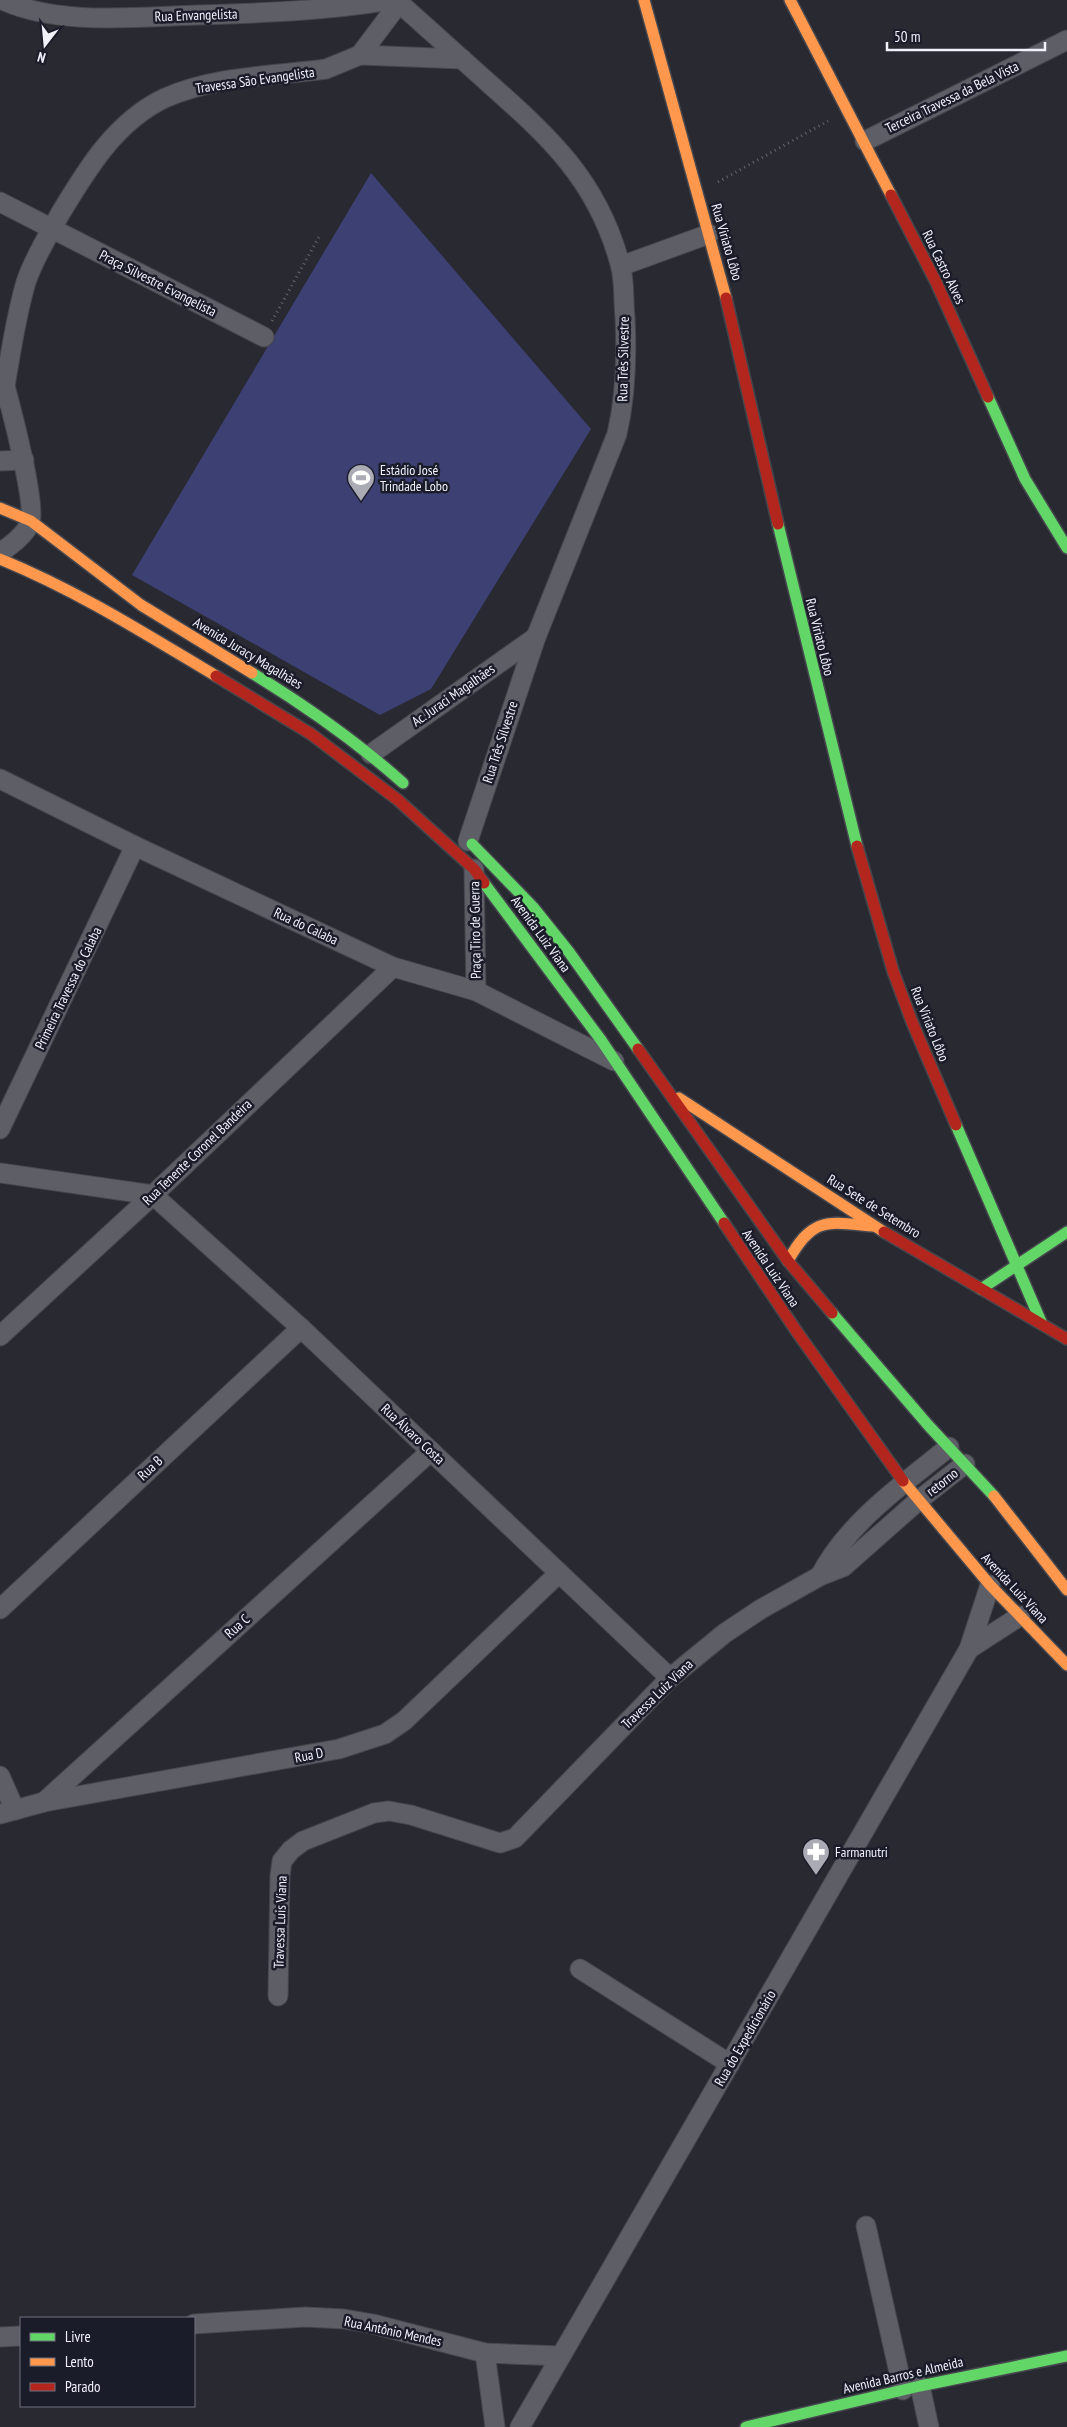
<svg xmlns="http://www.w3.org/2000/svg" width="1067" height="2427" font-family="'PT Sans Narrow',sans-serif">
	<rect width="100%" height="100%" fill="#282931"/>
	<polygon fill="#3d4073" points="371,173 591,429 431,689 380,715 132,575"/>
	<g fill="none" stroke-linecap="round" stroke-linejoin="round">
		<defs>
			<g id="street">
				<path d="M2,0C59,26 136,17 198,15C262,13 327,11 391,0"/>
				<path d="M396,0C425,26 454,52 483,78C547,135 597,178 620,264C625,280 623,300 625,317C627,357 626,395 617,434L536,637L468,841"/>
				<polyline points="360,55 462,59"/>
				<polyline points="865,141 1067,40"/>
				<polyline points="0,202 264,337"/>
				<polyline points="621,266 709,234"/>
				<path d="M0,398L5,386C11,351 16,316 26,282C34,258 48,236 60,214C87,169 116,121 165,98C213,76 274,76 326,69L360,55L399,3"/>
				<polyline points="0,461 24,460"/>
				<path d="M0,553C11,545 24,536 30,523C37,507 11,408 5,386"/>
				<polyline points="371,754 536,637"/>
				<polyline points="0,779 135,846 393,967 476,991 614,1061"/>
				<polyline points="474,869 476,991"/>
				<polyline points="0,1129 135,846"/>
				<polyline points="0,1173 153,1195 301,1328 670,1678"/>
				<polyline points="0,1336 153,1195 393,967"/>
				<path d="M820,1576C848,1522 903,1484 949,1447"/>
				<polyline points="0,1609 301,1328"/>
				<polyline points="969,1649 1020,1616"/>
				<polyline points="0,1776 15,1810"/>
				<polyline points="44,1802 431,1451"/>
				<polyline points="0,1814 44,1802 339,1749 385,1734 404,1721 558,1574"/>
				<polyline points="580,1969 730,2064"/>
				<polyline points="278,1996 280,1876 282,1861 291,1850 303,1841 374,1813 389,1811 411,1815 500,1843 515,1838 670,1678 725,1633 761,1609 820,1576 843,1567 919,1500 965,1464"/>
				<polyline points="866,2226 903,2390"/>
				<polyline points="194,2324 305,2317 344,2319 373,2324 485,2353 561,2356"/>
				<polyline points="0,2337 21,2336"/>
				<polyline points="485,2353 495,2427"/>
				<polyline points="920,2386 929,2427"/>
				<polyline points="520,2427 969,1649 990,1585"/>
			</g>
			<g id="fast">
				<polyline points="988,397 1025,479 1067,548"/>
				<polyline points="778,524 857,846"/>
				<path d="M252,673C306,706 356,741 403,783"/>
				<polyline points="472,844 533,907 569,952 638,1049"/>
				<polyline points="484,883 601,1040 724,1223"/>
				<polyline points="956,1125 1042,1324"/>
				<polyline points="981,1289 1067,1232"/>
				<polyline points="832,1313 928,1425 994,1496"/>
				<polyline points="746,2427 920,2386 1067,2356"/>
			</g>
			<g id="slow">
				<polyline points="644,0 726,298"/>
				<polyline points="790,0 891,195"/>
				<polyline points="0,508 31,521 141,605 252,673"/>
				<path d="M0,559C78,591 144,633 216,676"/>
				<polyline points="679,1098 884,1232"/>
				<path d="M788,1261C813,1216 827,1222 873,1226"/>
				<polyline points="903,1481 990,1585 1067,1665"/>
				<polyline points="994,1496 1067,1590"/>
			</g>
			<g id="jam">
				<polyline points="891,195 936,282 988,397"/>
				<polyline points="726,298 778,524"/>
				<polyline points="216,676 311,734 398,800 474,869 484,883"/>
				<polyline points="857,846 893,971 912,1022 956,1125"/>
				<polyline points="638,1049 788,1261 832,1313"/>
				<polyline points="724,1223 797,1332 903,1481"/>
				<polyline points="884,1232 1067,1339"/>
			</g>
		</defs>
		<use href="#street" stroke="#46474e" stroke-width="21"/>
		<use href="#fast" stroke="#46474e" stroke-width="14"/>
		<use href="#slow" stroke="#46474e" stroke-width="14"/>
		<use href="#jam" stroke="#46474e" stroke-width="14"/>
		<g stroke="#66676c" stroke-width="3" stroke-dasharray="1 4" stroke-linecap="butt">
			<polyline points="718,182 828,121"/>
			<polyline points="272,321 320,235"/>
		</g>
		<use href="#street" stroke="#5e5f66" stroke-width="19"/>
		<use href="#fast" stroke="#63d668" stroke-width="11"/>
		<use href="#slow" stroke="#ff974d" stroke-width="11"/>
		<use href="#jam" stroke="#b3261e" stroke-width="11"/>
	</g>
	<defs>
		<symbol id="stadium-pin" viewBox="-11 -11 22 30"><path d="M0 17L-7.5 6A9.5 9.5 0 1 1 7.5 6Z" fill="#aaabb4" stroke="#1a1c2a"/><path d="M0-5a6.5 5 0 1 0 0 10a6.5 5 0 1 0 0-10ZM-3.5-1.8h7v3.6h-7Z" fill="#fff"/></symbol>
		<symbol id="pharmacy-pin" viewBox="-11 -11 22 30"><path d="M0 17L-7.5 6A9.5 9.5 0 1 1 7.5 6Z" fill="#aaabb4" stroke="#1a1c2a"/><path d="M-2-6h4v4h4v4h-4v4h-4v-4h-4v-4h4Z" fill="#fff"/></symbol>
	</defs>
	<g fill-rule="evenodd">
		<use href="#stadium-pin" x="345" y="462" width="32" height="43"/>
		<use href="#pharmacy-pin" x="800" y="1836" width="32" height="43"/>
	</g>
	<g text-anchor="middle" stroke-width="5" stroke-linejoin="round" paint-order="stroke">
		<g font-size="14" fill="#f0f1fb" stroke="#1a1c2a">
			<text transform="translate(196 15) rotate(-2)" y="5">Rua Envangelista</text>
			<text transform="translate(255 80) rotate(-8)" y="5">Travessa São Evangelista</text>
			<text transform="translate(952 97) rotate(-26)" y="5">Terceira Travessa da Bela Vista</text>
			<text transform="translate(727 242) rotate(74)" y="5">Rua Viriato Lôbo</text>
			<text transform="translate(944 267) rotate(64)" y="5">Rua Castro Alves</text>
			<text transform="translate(158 283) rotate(27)" y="5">Praça Silvestre Evangelista</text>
			<text transform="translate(623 359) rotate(-89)" y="5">Rua Três Silvestre</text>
			<text transform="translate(820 637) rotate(76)" y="5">Rua Viriato Lôbo</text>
			<text transform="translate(248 653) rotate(31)" y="5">Avenida Juracy Magalhães</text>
			<text transform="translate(453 695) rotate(-35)" y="5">Ac. Juraci Magalhães</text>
			<text transform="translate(500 742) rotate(-72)" y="5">Rua Três Silvestre</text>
			<text transform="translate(306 926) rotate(25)" y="5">Rua do Calaba</text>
			<text transform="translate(475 930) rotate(-91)" y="5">Praça Tiro de Guerra</text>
			<text transform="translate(541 934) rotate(54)" y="5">Avenida Luiz Viana</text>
			<text transform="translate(68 988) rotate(-64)" y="5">Primeira Travessa do Calaba</text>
			<text transform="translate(930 1024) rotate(68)" y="5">Rua Viriato Lôbo</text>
			<text transform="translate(197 1152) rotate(-44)" y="5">Rua Tenente Coronel Bandeira</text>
			<text transform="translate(874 1206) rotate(32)" y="5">Rua Sete de Setembro</text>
			<text transform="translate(771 1268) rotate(56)" y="5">Avenida Luiz Viana</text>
			<text transform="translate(413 1434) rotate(43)" y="5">Rua Álvaro Costa</text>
			<text transform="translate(150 1468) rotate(-43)" y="5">Rua B</text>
			<text transform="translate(942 1482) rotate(-38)" y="5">retorno</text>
			<text transform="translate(1015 1588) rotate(47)" y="5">Avenida Luiz Viana</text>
			<text transform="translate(237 1626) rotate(-42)" y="5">Rua C</text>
			<text transform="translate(657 1694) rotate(-44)" y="5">Travessa Luiz Viana</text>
			<text transform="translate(309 1755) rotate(-11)" y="5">Rua D</text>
			<text transform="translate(280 1922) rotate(-88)" y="5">Travessa Luis Viana</text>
			<text transform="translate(745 2038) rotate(-60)" y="5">Rua do Expedicionário</text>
			<text transform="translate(393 2331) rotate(12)" y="5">Rua Antônio Mendes</text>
			<text transform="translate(903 2375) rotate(-13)" y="5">Avenida Barros e Almeida</text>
		</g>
		<g font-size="14" fill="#f0f1fb" stroke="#1a1c2a" text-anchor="start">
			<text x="380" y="475">Estádio José<tspan x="380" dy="16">Trindade Lobo</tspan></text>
			<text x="835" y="1857">Farmanutri</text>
		</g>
	</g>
	<rect x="20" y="2317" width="175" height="90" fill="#1a1c2a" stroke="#70717e"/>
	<rect x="30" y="2333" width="25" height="8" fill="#63d668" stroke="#70717e"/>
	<text x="65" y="2342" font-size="15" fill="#f0f1fb">Livre</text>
	<rect x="30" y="2358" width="25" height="8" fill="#ff974d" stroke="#70717e"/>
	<text x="65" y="2367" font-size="15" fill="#f0f1fb">Lento</text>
	<rect x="30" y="2383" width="25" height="8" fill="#b3261e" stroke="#70717e"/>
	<text x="65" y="2392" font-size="15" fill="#f0f1fb">Parado</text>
	<g transform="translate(45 45) rotate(196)" stroke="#1a1c2a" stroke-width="4" paint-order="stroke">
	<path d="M0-4L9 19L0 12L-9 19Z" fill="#f0f1fb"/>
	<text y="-8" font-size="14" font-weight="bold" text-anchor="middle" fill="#f0f1fb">N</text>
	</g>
	<path d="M887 42v8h158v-8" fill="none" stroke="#f0f1fb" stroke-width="2.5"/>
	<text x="894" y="42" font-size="15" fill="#f0f1fb" stroke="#1a1c2a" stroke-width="4" paint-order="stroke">50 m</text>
</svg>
